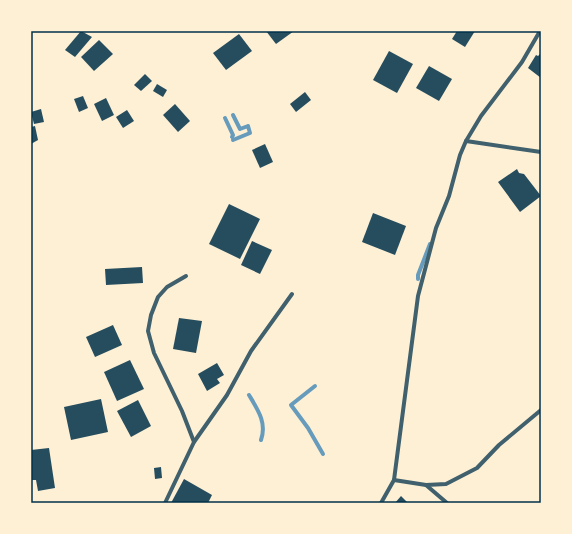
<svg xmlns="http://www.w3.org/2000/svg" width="572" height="534" font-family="Montserrat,sans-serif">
	<rect width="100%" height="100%" fill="#fdf0d5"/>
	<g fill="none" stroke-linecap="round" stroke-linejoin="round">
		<g stroke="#669bbc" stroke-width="4">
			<polyline points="225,118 233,135 232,137"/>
			<polyline points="233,140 250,133 248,126 240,129 233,115"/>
			<polyline points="418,279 418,275 430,244"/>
			<polyline points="315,386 291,405 308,428 323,454"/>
			<path d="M249,395C258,410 267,423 261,440"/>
		</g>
	</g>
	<g fill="#264d5e">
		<polygon points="81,31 92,37 75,57 65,50"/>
		<polygon points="266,31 294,31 276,44"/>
		<polygon points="457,31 475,31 465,47 452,39"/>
		<polygon points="239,34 252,51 226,70 213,53"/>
		<polygon points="99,40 113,54 94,71 81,57"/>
		<polygon points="389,51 413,64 397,93 373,80"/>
		<polygon points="541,53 541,78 528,68 536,55 538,56"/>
		<polygon points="429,66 452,79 439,101 416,88"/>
		<polygon points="145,74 152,81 141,91 134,85"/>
		<polygon points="157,84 167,90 163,97 153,91"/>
		<polygon points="305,92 311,100 296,112 290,104"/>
		<polygon points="83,96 88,108 79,112 74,99"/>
		<polygon points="106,98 114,115 102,121 94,104"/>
		<polygon points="175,104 190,121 178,132 163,115"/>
		<polygon points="41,109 44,122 34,124 31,112"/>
		<polygon points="127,110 134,121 123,128 116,117"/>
		<polygon points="35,126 38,140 31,144 31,127"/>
		<polygon points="265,144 273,162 260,168 252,150"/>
		<polygon points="517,169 519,173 524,174 541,196 520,212 498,182"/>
		<polygon points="229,204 260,219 240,259 209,244"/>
		<polygon points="373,213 406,226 395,255 362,242"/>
		<polygon points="252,241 272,250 260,274 241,265"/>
		<polygon points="142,267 143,283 106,285 105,269"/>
		<polygon points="179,318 202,321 196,353 173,349"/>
		<polygon points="113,325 122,345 95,357 86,337"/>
		<polygon points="130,360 144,389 117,401 104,372"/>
		<polygon points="217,363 224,375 217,379 220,383 207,391 198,374"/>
		<polygon points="101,399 108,432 71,440 64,407"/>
		<polygon points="138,400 151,426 131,437 117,411"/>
		<polygon points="49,448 55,488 38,491 36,480 32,480 31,477 31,450"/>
		<polygon points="161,467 162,478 155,479 154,468"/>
		<polygon points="184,479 212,495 208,503 171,503"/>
		<polygon points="401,496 408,503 395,503"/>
	</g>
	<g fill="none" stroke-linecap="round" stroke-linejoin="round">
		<g stroke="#3f606c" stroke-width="4">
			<polyline points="466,141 541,152"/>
			<polyline points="186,276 167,287 158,297 151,315 148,331 154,353 182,411 194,442"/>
			<polyline points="394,480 418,296 436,228 449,196 460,155 466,141 481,116 522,62 540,31"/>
			<polyline points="426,485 446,484 477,468 499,445 541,410"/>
			<polyline points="165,503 194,442 227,395 251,351 292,294"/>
			<polyline points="381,503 394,480 426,485 447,503"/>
		</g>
	</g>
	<rect width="572" height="534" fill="none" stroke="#fdf0d5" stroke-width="64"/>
	<rect x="32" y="32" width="508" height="470" fill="none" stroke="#003049" stroke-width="1.5"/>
</svg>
